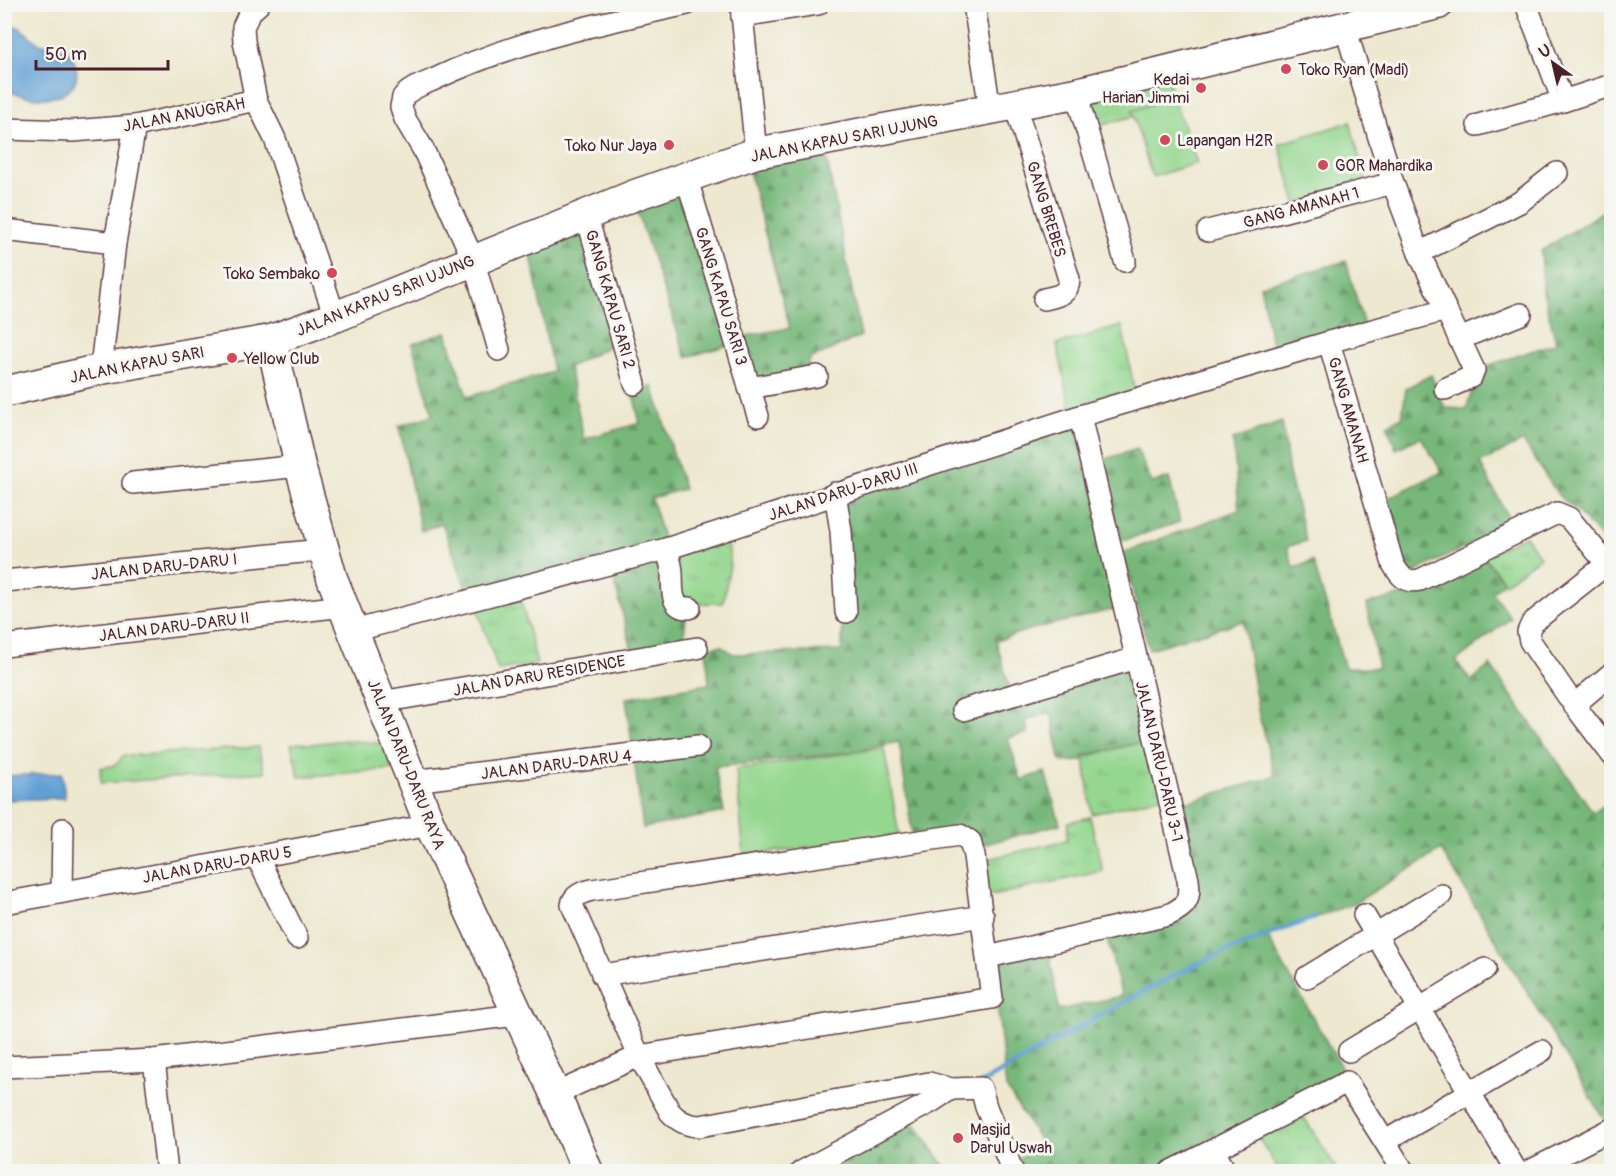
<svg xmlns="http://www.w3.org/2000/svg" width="1616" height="1176" font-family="Pangolin,sans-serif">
	<defs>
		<pattern id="grass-tufts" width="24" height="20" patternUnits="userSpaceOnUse" patternTransform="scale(1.5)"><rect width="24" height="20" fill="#94d78f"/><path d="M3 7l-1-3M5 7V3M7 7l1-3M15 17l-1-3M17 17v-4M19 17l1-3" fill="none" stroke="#81b87c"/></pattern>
		<pattern id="forest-firs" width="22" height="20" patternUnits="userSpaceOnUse" patternTransform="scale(1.5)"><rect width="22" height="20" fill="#77b87a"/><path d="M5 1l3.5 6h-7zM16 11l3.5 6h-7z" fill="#649564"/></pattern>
	</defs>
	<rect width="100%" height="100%" fill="#f6f6f2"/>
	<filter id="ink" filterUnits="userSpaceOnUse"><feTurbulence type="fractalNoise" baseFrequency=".0167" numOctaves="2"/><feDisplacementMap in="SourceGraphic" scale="12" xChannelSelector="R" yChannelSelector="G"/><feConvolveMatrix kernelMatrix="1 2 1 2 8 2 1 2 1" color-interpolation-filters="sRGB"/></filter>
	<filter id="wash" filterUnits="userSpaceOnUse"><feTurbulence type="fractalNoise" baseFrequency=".008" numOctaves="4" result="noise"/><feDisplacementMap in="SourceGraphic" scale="24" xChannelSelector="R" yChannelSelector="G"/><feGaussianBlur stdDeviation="1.35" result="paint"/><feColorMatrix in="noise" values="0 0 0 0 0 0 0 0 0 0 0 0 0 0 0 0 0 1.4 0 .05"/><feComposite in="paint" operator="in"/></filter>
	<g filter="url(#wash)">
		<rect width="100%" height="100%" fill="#ede8cf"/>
		<g fill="url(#grass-tufts)" stroke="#6f7b5d" stroke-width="1.5">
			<polygon points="1168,79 1173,97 1132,111 1134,116 1092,128 1083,99"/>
			<polygon points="1122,326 1135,393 1071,411 1057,344"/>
			<polygon points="728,536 730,565 723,603 680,604 673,555"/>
			<polygon points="1525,536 1540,557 1505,583 1483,556"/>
			<polygon points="519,593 537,664 498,670 476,605"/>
			<polygon points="345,740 378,743 384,746 393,769 299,777 291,745 298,743 311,744"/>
			<polygon points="1150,740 1164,796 1092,814 1084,757"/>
			<polygon points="258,747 265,772 101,783 100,768 116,765 123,756"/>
			<polygon points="1090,817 1103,871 986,897 984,860 1067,840 1068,822"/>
			<polygon points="1298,1108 1338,1171 1279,1171 1254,1131"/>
		</g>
		<g fill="url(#forest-firs)" stroke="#606c52" stroke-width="1.5">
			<polygon points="825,150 861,336 810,359 803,378 749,388 734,338 790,328 747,164"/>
			<polygon points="679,186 730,345 686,357 634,202"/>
			<polygon points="1611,206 1612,373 1609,376 1612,379 1611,542 1608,546 1577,511 1559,496 1523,441 1480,463 1512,524 1407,576 1384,500 1442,472 1421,437 1396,449 1387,425 1402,417 1406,388 1431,375 1445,408 1466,409 1480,368 1556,343 1543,291 1541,251"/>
			<polygon points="580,224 617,342 569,367 584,439 640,423 632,390 653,386 684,489 651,498 664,541 469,596 442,523 421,531 399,426 433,415 412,344 446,332 467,397 553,372 529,245"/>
			<polygon points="1346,261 1364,326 1273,349 1260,286"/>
			<polygon points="1080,416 1119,608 1025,631 996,641 1012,696 1132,666 1150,740 1084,756 1082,761 1062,762 1060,759 1051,712 1026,720 1028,733 1008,738 1021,780 1045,772 1060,824 982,845 912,833 899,742 852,752 715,767 724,812 643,828 626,698 709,684 706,647 722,646 733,654 842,651 843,491"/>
			<polygon points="1282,422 1289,473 1306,541 1287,547 1294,568 1313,561 1345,668 1378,668 1367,604 1411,593 1483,556 1504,582 1492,592 1511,618 1456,661 1471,681 1490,665 1593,812 1611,801 1612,1119 1606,1122 1441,850 1355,903 1267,936 1346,1076 1160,1171 1017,1171 1011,1162 1043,1145 1006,1088 993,964 1049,952 1059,1010 1122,996 1106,935 1178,916 1180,804 1275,776 1259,715 1243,621 1149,649 1122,553 1239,510 1233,440"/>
			<polygon points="1137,449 1152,483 1169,478 1180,522 1122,541 1100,461"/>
			<polygon points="661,554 686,617 683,645 633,654 611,569"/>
			<polygon points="913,1121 948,1171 814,1172"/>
		</g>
		<g fill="#94d78f" stroke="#6f7b5d" stroke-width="1.5">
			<polygon points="1173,97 1197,163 1152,177 1132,111"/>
			<polygon points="1350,122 1367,185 1296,203 1279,144"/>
			<polygon points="884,748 899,835 744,856 736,769"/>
		</g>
		<g fill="#62a0d4" stroke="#566080" stroke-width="1.5">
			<path d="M5,22L20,28L38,43L66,49C90,77 71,101 37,98C27,98 15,93 5,91Z"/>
			<polygon points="62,773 65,798 5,800 5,776"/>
		</g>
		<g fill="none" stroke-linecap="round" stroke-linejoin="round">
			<path stroke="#62a0d4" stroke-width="5" d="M982,1083C1050,1045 1117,1003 1187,969C1228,948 1273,934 1315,917"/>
		</g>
	</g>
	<g filter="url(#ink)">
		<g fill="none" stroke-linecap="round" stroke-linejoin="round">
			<defs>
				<g id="street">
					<polyline points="259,4 250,12 243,27 244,41 256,100 275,139 335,317"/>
					<polyline points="741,4 756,153"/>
					<polyline points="974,4 990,110"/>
					<polyline points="1526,4 1563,101 1612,85"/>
					<polyline points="742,16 818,4"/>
					<polyline points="1076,93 1125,261"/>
					<path d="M1015,105L1069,279C1069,295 1057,296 1044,299"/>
					<polyline points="1478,125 1563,101"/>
					<polyline points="4,129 73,131 135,126 256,100"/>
					<polyline points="686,176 758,416"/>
					<polyline points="586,214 635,384"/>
					<polyline points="4,230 115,243"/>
					<polyline points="1208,231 1393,183"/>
					<polyline points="1419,253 1520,202 1557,173"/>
					<polyline points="1459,339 1521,314"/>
					<path d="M1329,342L1393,564C1400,576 1405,583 1420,580L1557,513L1569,518L1607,564"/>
					<path d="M499,350L473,259L423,149L405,119L401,107L403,97C410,88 424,84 435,79C514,41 602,23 687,4"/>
					<polyline points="101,369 115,243 135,126"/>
					<polyline points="749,388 817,376"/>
					<polyline points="1445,389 1471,377 1474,370 1446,310"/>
					<polyline points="133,483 300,466"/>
					<polyline points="835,493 841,531 846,612"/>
					<path d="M666,549C669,557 672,565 672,573C673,588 669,609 690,608"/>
					<polyline points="1612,560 1532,623 1528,632 1530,641 1574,705 1612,755"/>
					<polyline points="4,581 323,550"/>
					<polyline points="353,631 666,549 1080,416 1329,342 1446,310 1419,253 1393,183 1345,27"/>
					<polyline points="4,646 343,606"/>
					<polyline points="381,702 697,648"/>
					<polyline points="1574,705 1612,673"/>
					<polyline points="963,710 1136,658"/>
					<polyline points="413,781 698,746"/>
					<polyline points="257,857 297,938"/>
					<polyline points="62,892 63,829"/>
					<polyline points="4,903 430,825"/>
					<polyline points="1364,915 1517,1172"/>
					<path d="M988,957L1168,915C1186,907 1191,900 1188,880L1080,416"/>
					<polyline points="602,975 983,916"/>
					<polyline points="1307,977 1441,895"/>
					<polyline points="1349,1051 1485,969"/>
					<polyline points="154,1060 167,1172"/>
					<polyline points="4,1067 154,1060 516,1015"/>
					<path d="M555,1094L639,1056L992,998L974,856L970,841L960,835L592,890C583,892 573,895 572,905L639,1056L670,1112C678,1121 687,1126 700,1126L929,1083L951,1089L981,1088L986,1107L1013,1172"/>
					<polyline points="1394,1136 1542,1051"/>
					<polyline points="1219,1160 1226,1172"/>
					<polyline points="801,1172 931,1102 951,1089"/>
					<polyline points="1170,1172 1347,1082 1404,1172"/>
					<polyline points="1528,1172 1612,1129"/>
				</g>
				<g id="secondary">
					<polyline points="271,340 300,466 332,578 430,825 555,1094 588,1172"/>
					<polyline points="4,392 101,369 271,340 335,317 635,195 756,153 1076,93 1438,4"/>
				</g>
			</defs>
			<use href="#street" stroke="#623d44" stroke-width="24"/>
			<use href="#secondary" stroke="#623d44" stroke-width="33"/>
			<use href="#street" stroke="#fff" stroke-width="21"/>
			<use href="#secondary" stroke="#fff" stroke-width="30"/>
		</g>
	</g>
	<g fill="#d1495b" stroke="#f6f6f2" stroke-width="2">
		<circle cx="1286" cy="69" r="6"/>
		<circle cx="1201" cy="88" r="6"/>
		<circle cx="1165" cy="140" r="6"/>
		<circle cx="669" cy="145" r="6"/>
		<circle cx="1323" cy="165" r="6"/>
		<circle cx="332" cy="273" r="6"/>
		<circle cx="232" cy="358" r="6"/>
		<circle cx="958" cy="1138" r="6"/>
	</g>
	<g text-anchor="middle" stroke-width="6" stroke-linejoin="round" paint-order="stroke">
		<g font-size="16" fill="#4a1f2b" stroke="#f6f6f2" text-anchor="start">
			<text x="1298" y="75">Toko Ryan (Madi)</text>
			<text x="1189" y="85" text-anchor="end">Kedai<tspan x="1189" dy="18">Harian Jimmi</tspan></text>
			<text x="1177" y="146">Lapangan H2R</text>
			<text x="657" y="151" text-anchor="end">Toko Nur Jaya</text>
			<text x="1335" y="171">GOR Mahardika</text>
			<text x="320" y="279" text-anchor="end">Toko Sembako</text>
			<text x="244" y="364">Yellow Club</text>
			<text x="970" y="1135">Masjid<tspan x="970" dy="18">Darul Uswah</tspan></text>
		</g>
		<g font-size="16" fill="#4a1f2b" stroke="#f6f6f2">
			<text transform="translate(184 114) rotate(-11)" y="6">JALAN ANUGRAH</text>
			<text transform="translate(844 138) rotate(-11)" y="6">JALAN KAPAU SARI UJUNG</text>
			<text transform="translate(1301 207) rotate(-15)" y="6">GANG AMANAH 1</text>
			<text transform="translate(1047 209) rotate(73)" y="6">GANG BREBES</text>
			<text transform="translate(385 295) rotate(-22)" y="6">JALAN KAPAU SARI UJUNG</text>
			<text transform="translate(722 296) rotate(73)" y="6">GANG KAPAU SARI 3</text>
			<text transform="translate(611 299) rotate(74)" y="6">GANG KAPAU SARI 2</text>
			<text transform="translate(137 364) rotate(-11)" y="6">JALAN KAPAU SARI</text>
			<text transform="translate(1349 410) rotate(74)" y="6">GANG AMANAH</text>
			<text transform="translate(843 491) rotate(-18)" y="6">JALAN DARU-DARU III</text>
			<text transform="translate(164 566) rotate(-6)" y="6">JALAN DARU-DARU I</text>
			<text transform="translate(174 626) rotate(-7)" y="6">JALAN DARU-DARU II</text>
			<text transform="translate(539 675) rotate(-10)" y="6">JALAN DARU RESIDENCE</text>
			<text transform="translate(1160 761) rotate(77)" y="6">JALAN DARU-DARU 3-1</text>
			<text transform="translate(407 764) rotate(68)" y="6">JALAN DARU-DARU RAYA</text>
			<text transform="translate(556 764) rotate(-7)" y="6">JALAN DARU-DARU 4</text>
			<text transform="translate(217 864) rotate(-10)" y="6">JALAN DARU-DARU 5</text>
		</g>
	</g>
	<rect width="1616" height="1176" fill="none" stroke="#f6f6f2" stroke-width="24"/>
	<g transform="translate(1553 63) rotate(326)" stroke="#f6f6f2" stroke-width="4.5" paint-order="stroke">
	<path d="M0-4.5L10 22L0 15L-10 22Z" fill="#4a1f2b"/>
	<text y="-9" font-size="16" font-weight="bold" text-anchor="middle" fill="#4a1f2b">U</text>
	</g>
	<path d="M36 60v9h132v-9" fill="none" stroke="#4a1f2b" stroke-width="3"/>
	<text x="45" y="60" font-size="18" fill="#4a1f2b" stroke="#f6f6f2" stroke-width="4.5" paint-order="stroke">50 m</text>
</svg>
